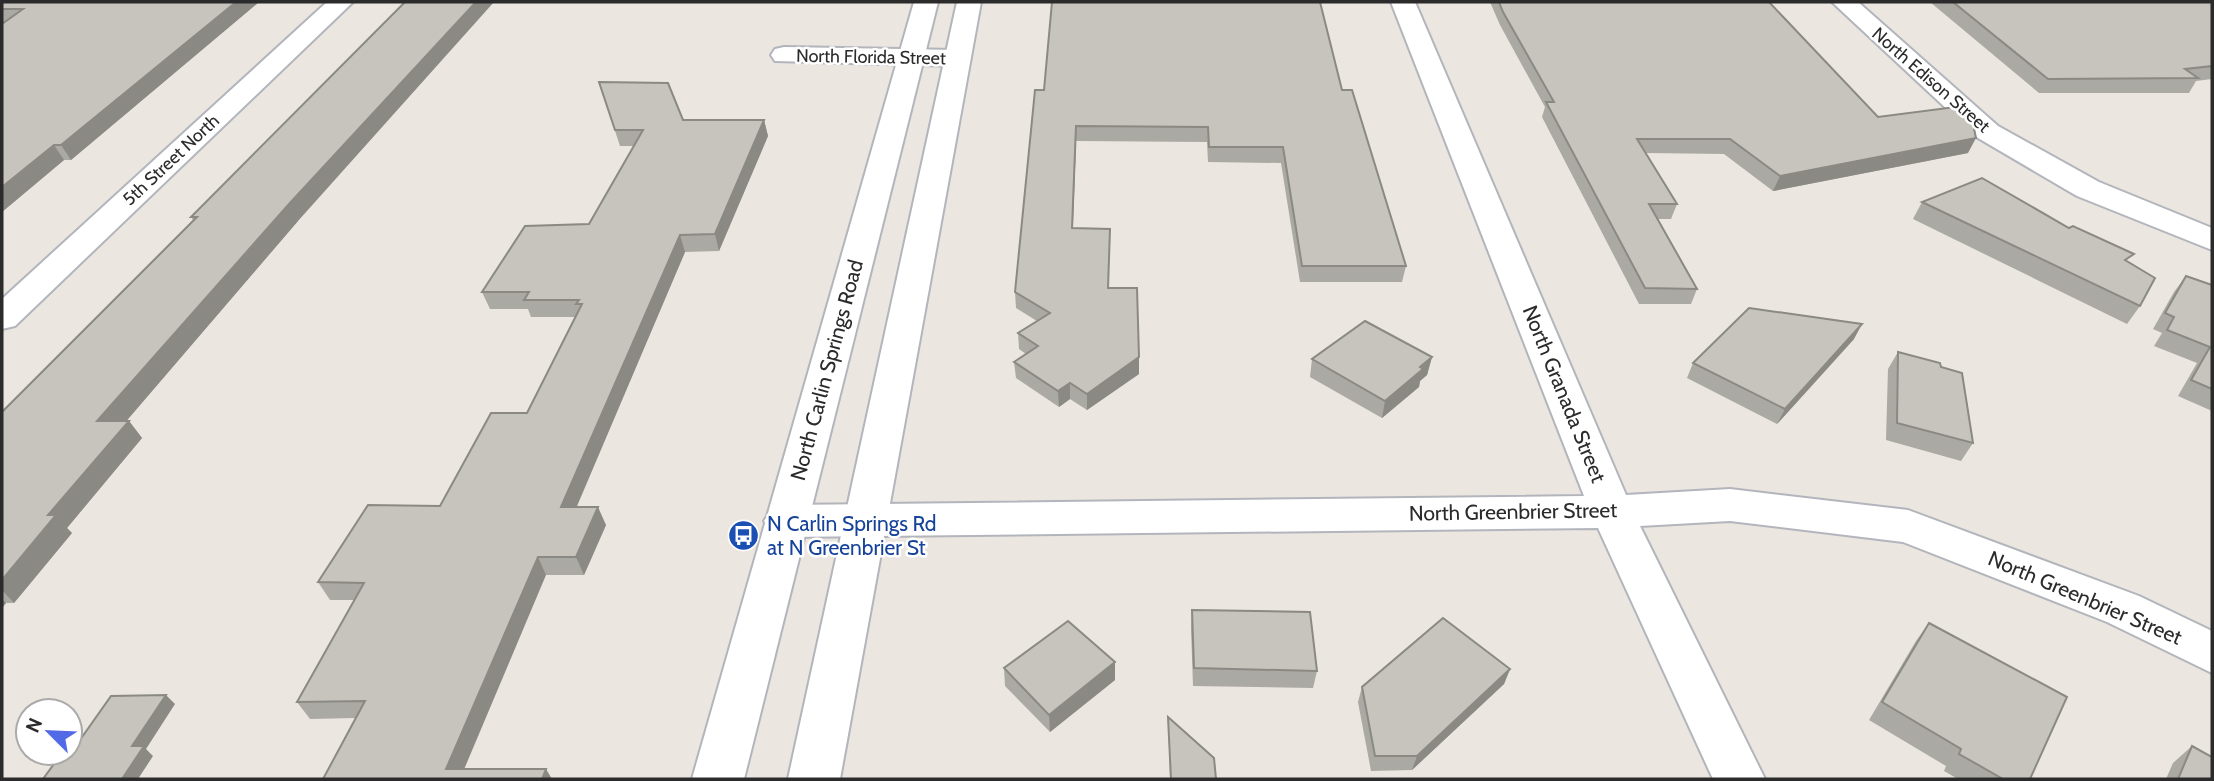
<svg xmlns="http://www.w3.org/2000/svg" width="2214" height="781" font-family="Cabin,sans-serif">
	<rect width="100%" height="100%" fill="#ebe6df"/>
	<g fill="none" stroke-linecap="round" stroke-linejoin="round">
		<defs>
			<g id="minor">
				<polygon points="327,2 353,2 15,326 2,329 2,299"/>
				<polygon points="1391,2 1415,2 1626,495 1730,489 1908,510 2139,596 2212,631 2212,673 2107,622 1903,542 1730,521 1640,526 1765,779 1713,779 1598,528 786,537 771,532 764,521 771,510 786,505 1584,496"/>
				<polygon points="1832,2 1858,2 1998,126 2099,182 2212,228 2212,250 2077,196 1978,138"/>
				<polygon points="784,47 958,50 967,52 971,58 967,64 958,66 775,61 771,55 775,49"/>
			</g>
			<g id="secondary">
				<polygon points="914,2 938,2 744,779 692,779"/>
				<polygon points="957,2 981,2 840,779 788,779"/>
			</g>
		</defs>
		<use href="#minor" stroke="#b3b5bd" stroke-width="4"/>
		<use href="#secondary" stroke="#b3b5bd" stroke-width="4"/>
		<use href="#minor" fill="#fff" fill-rule="evenodd"/>
		<use href="#secondary" fill="#fff" fill-rule="evenodd"/>
	</g>
	<g fill="#aba9a3">
		<polygon points="2,2 259,2 71,160 64,160 2,212 2,24 3,23 2,23"/>
		<polygon points="1490,2 1769,2 1878,117 1968,153 1773,191 1724,154 1646,153 1677,204 1671,219 1658,219 1697,289 1691,304 1639,304 1542,117 1545,107 1500,25"/>
		<polygon points="1930,2 2212,2 2212,79 2196,81 2189,93 2039,93"/>
		<polygon points="599,82 683,120 764,120 768,136 719,251 685,252 576,507 606,525 584,575 546,575 323,779 355,718 310,719 297,702 354,600 330,600 318,582 440,506 527,413 575,317 531,317 528,309 490,309 482,292 589,224 634,146 620,146"/>
		<polygon points="1035,90 1342,90 1406,266 1402,282 1300,282 1281,163 1208,162 1207,142 1076,141 1073,228 1110,229 1108,288 1139,374 1087,410 1070,399 1059,407 1016,378 1014,362 1026,354 1019,349 1018,333 1037,321 1016,308 1015,292"/>
		<polygon points="1922,202 2128,262 2140,306 2127,324 1913,219"/>
		<polygon points="191,217 298,221 126,421 129,421 142,438 67,528 72,533 14,603 6,603 2,608 2,412 193,220"/>
		<polygon points="2186,276 2212,285 2212,411 2178,396 2197,363 2154,346 2162,333 2153,329 2174,292"/>
		<polygon points="1854,339 1777,424 1687,378 1693,363"/>
		<polygon points="1898,352 1941,367 1973,443 1961,461 1886,440 1888,369"/>
		<polygon points="1432,357 1427,375 1420,381 1419,387 1382,418 1310,377 1312,359"/>
		<polygon points="1192,610 1317,671 1313,688 1193,686 1191,628"/>
		<polygon points="1929,623 2030,779 1958,779 1944,771 1946,766 1869,720 1916,641"/>
		<polygon points="1004,668 1115,680 1050,732 1005,686"/>
		<polygon points="1510,669 1504,684 1412,770 1371,771 1358,702 1362,687"/>
		<polygon points="1168,717 1216,779 1170,779"/>
		<polygon points="2192,746 2212,779 2166,779 2173,763"/>
	</g>
	<g fill="#8b8984">
		<polygon points="236,2 259,2 71,160 61,145"/>
		<polygon points="476,2 494,2 298,221 111,439 97,421 289,204"/>
		<polygon points="764,120 768,136 719,251 715,234"/>
		<polygon points="1076,126 1076,141 1072,244 1072,228"/>
		<polygon points="1976,138 1968,153 1773,191 1780,176"/>
		<polygon points="54,145 64,160 2,212 2,187"/>
		<polygon points="680,235 685,252 569,525 561,507"/>
		<polygon points="1862,324 1854,339 1777,424 1785,409"/>
		<polygon points="1139,357 1139,374 1087,410 1087,394"/>
		<polygon points="1432,357 1427,375 1420,381 1419,387 1382,418 1385,401"/>
		<polygon points="1070,383 1070,399 1059,407 1058,391"/>
		<polygon points="129,421 142,438 67,528 72,533 14,603 2,590 2,580 48,515"/>
		<polygon points="598,507 606,525 584,575 576,557"/>
		<polygon points="538,557 546,575 460,779 446,769"/>
		<polygon points="2,599 6,603 2,608"/>
		<polygon points="1115,662 1115,680 1050,732 1049,715"/>
		<polygon points="1510,669 1504,684 1412,770 1417,756"/>
		<polygon points="166,695 175,704 146,749 153,756 138,779 122,779 132,746"/>
		<polygon points="546,769 552,779 542,779"/>
	</g>
	<g fill="#c7c4bd" stroke="#8b8984" stroke-width="2">
		<polygon points="2,2 236,2 61,145 54,145 2,187 2,24 23,9 2,9"/>
		<polygon points="405,2 476,2 289,204 97,421 129,421 48,515 56,515 2,580 2,412 197,217 191,217"/>
		<polygon points="1052,2 1320,2 1342,90 1352,90 1406,266 1302,266 1283,147 1209,147 1208,127 1076,126 1072,228 1110,229 1108,288 1137,288 1139,357 1087,394 1070,383 1058,391 1014,362 1038,346 1018,333 1050,313 1015,292 1035,90 1044,90"/>
		<polygon points="1499,2 1769,2 1878,117 1963,106 1971,114 1976,138 1780,176 1730,139 1637,139 1677,204 1649,204 1697,289 1645,288 1546,102 1554,102 1503,12"/>
		<polygon points="1953,2 2212,2 2212,66 2185,69 2198,78 2048,79"/>
		<polygon points="599,82 668,83 683,120 764,120 715,234 680,235 561,507 598,507 576,557 538,557 446,769 546,769 542,779 323,779 365,701 297,702 364,583 318,582 368,505 440,506 491,413 527,413 582,304 576,304 579,300 524,300 529,292 482,292 525,226 589,224 643,130 615,130"/>
		<polygon points="1982,178 2069,228 2073,226 2134,254 2125,260 2155,278 2140,306 1922,202"/>
		<polygon points="2186,276 2212,285 2212,389 2191,380 2210,347 2167,330 2174,317 2165,313"/>
		<polygon points="1749,308 1862,324 1785,409 1693,363"/>
		<polygon points="1365,321 1432,357 1420,367 1423,369 1385,401 1312,359"/>
		<polygon points="1898,352 1940,363 1941,367 1962,373 1973,443 1897,423"/>
		<polygon points="1192,610 1310,612 1317,671 1194,668"/>
		<polygon points="1443,618 1510,669 1417,756 1375,756 1362,687"/>
		<polygon points="1068,621 1115,662 1049,715 1004,668"/>
		<polygon points="1929,623 2067,697 2030,779 2003,779 1959,754 1961,749 1882,702"/>
		<polygon points="166,695 132,746 144,746 122,779 43,779 62,753 70,753 70,747 75,747 111,696"/>
		<polygon points="1168,717 1214,758 1216,779 1171,779"/>
		<polygon points="2192,746 2212,757 2212,779 2178,779"/>
	</g>
	<defs>
		<symbol id="bus-disc" viewBox="-11 -11 22 22"><circle r="9.5" fill="#1a4fb4" stroke="#fff"/><path d="M-5-6H5V4H4V6H2V4H-2V6H-4V4H-5ZM-3.5-4V0h7V-4ZM-3.5 1.2v1.5H-2V1.2ZM2 1.2v1.5H3.5V1.2Z" fill="#fff"/></symbol>
	</defs>
	<g fill-rule="evenodd">
		<use href="#bus-disc" x="726" y="518" width="35" height="35"/>
	</g>
	<g text-anchor="middle" stroke-width="5" stroke-linejoin="round" paint-order="stroke">
		<g font-size="18" fill="#2b2b2b" stroke="#fff">
			<text transform="translate(871 57) rotate(1)" y="6">North Florida Street</text>
			<text transform="translate(1931 80) rotate(41)" y="6">North Edison Street</text>
			<text transform="translate(171 160) rotate(-43)" y="6">5th Street North</text>
		</g>
		<g font-size="21" fill="#2b2b2b" stroke="#fff">
			<text transform="translate(827 370) rotate(-75)" y="7">North Carlin Springs Road</text>
			<text transform="translate(1564 394) rotate(68)" y="7">North Granada Street</text>
			<text transform="translate(1513 512) rotate(-1)" y="7">North Greenbrier Street</text>
			<text transform="translate(2085 598) rotate(23)" y="7">North Greenbrier Street</text>
		</g>
		<g font-size="21" fill="#164399" stroke="#fff" text-anchor="start">
			<text x="767" y="531">N Carlin Springs Rd<tspan x="767" dy="24">at N Greenbrier St</tspan></text>
		</g>
	</g>
	<rect width="2214" height="781" fill="none" stroke="#2b2b2b" stroke-width="7"/>
	<g transform="translate(49 732) rotate(294)"><circle r="33" fill="#ffffff" stroke="#aaaaaa" stroke-width="2"/>
	<path d="M0-5L12 26L0 18L-12 26Z" fill="#526ae6"/>
	<text y="-10" font-size="19" font-weight="bold" text-anchor="middle" fill="#2b2b2b">N</text>
	</g>
</svg>
